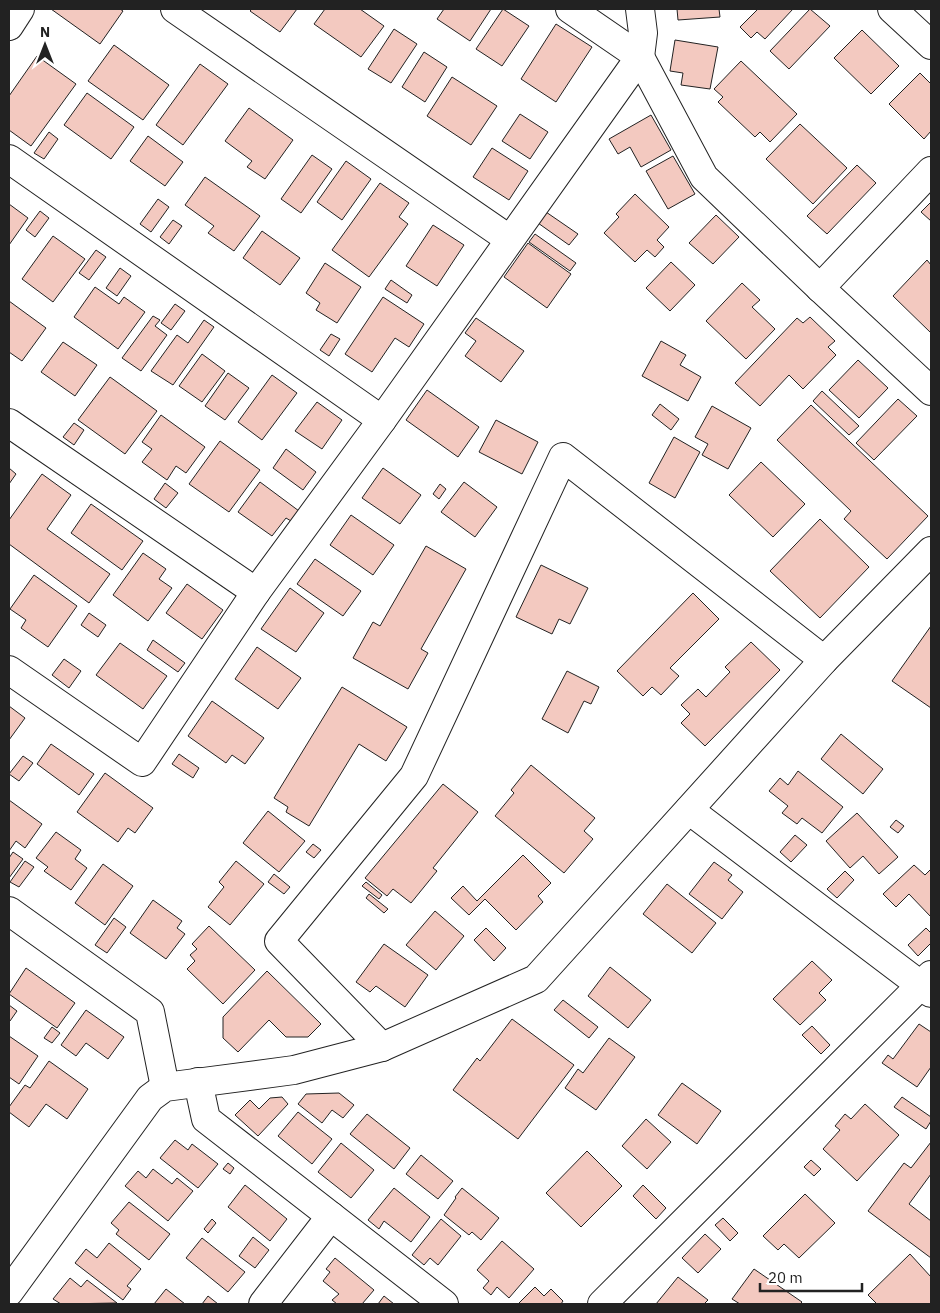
<svg xmlns="http://www.w3.org/2000/svg" width="940" height="1313" font-family="'IBM Plex Sans',sans-serif">
	<rect width="100%" height="100%" fill="#fff"/>
	<g fill="#f3c9c0" stroke="#222">
		<polygon points="51,9 120,9 123,11 100,44"/>
		<polygon points="252,9 297,9 280,32 250,11"/>
		<polygon points="325,9 360,9 384,26 361,57 314,24"/>
		<polygon points="444,9 491,9 470,41 437,19"/>
		<polygon points="503,9 529,26 502,66 476,49"/>
		<polygon points="677,9 719,9 720,17 678,20"/>
		<polygon points="758,9 793,9 765,39 757,32 751,38 740,27"/>
		<polygon points="810,9 830,26 789,69 770,51"/>
		<polygon points="556,24 592,47 556,102 521,79"/>
		<polygon points="394,29 417,44 391,83 368,69"/>
		<polygon points="862,30 899,66 871,94 834,58"/>
		<polygon points="675,40 718,47 710,89 681,85 683,73 670,71"/>
		<polygon points="114,45 169,85 143,120 88,81"/>
		<polygon points="424,52 447,67 425,102 402,87"/>
		<polygon points="37,56 76,84 31,146 9,130 9,96"/>
		<polygon points="741,61 797,114 770,142 760,132 755,137 718,102 723,97 714,89"/>
		<polygon points="200,64 228,84 183,145 156,125"/>
		<polygon points="920,73 931,84 931,131 924,139 889,104"/>
		<polygon points="452,77 497,106 471,145 427,116"/>
		<polygon points="87,93 134,127 111,159 64,125"/>
		<polygon points="249,108 293,140 265,179 247,167 252,161 225,141"/>
		<polygon points="520,114 548,132 530,159 502,141"/>
		<polygon points="651,115 671,150 641,167 630,147 618,154 609,139"/>
		<polygon points="800,124 847,168 813,204 766,159"/>
		<polygon points="49,132 58,139 44,159 34,153"/>
		<polygon points="148,136 183,162 165,186 130,161"/>
		<polygon points="492,148 528,171 509,200 473,177"/>
		<polygon points="312,155 332,169 301,213 281,199"/>
		<polygon points="673,156 695,194 668,209 646,171"/>
		<polygon points="346,161 371,179 342,220 317,202"/>
		<polygon points="857,165 876,183 827,234 807,216"/>
		<polygon points="205,177 260,216 234,251 208,233 214,226 185,205"/>
		<polygon points="380,183 409,203 399,217 408,224 369,277 332,250"/>
		<polygon points="635,194 669,227 657,240 664,247 655,257 647,250 635,262 604,233 619,217 616,214"/>
		<polygon points="158,199 169,207 151,232 140,224"/>
		<polygon points="931,202 931,221 921,212"/>
		<polygon points="9,204 28,218 9,245"/>
		<polygon points="40,211 49,218 35,237 26,230"/>
		<polygon points="546,212 578,234 569,245 538,223"/>
		<polygon points="716,215 739,237 713,264 689,243"/>
		<polygon points="173,220 182,226 169,244 160,237"/>
		<polygon points="433,225 464,245 437,286 406,266"/>
		<polygon points="262,231 300,258 280,285 243,258"/>
		<polygon points="535,234 576,263 570,271 529,242"/>
		<polygon points="53,236 85,259 53,302 22,279"/>
		<polygon points="528,243 571,274 547,308 504,277"/>
		<polygon points="96,250 106,257 89,280 79,273"/>
		<polygon points="927,260 931,265 931,333 893,296"/>
		<polygon points="671,262 695,285 670,311 646,288"/>
		<polygon points="325,263 361,287 337,323 316,310 320,303 306,293"/>
		<polygon points="120,268 131,276 117,296 106,288"/>
		<polygon points="391,280 412,295 407,303 385,289"/>
		<polygon points="742,283 760,300 752,307 775,329 746,359 706,321"/>
		<polygon points="95,287 119,304 124,297 145,312 118,349 74,317"/>
		<polygon points="383,297 424,324 409,347 395,338 372,372 345,354"/>
		<polygon points="9,301 46,328 22,361 9,352"/>
		<polygon points="175,304 185,311 171,330 161,323"/>
		<polygon points="153,316 160,320 155,326 167,335 141,371 122,358"/>
		<polygon points="810,317 835,341 828,347 836,355 803,389 789,375 760,406 735,383 797,318 803,323"/>
		<polygon points="476,318 524,351 501,382 465,356 476,341 465,333"/>
		<polygon points="204,320 214,327 173,385 151,371 177,335 188,343"/>
		<polygon points="331,334 340,339 329,356 320,350"/>
		<polygon points="661,341 686,355 680,365 701,377 688,401 642,376"/>
		<polygon points="63,342 97,365 75,396 41,372"/>
		<polygon points="202,354 225,371 202,402 179,386"/>
		<polygon points="858,360 888,388 859,418 829,390"/>
		<polygon points="228,373 249,388 225,420 205,406"/>
		<polygon points="272,375 297,393 262,440 238,422"/>
		<polygon points="110,377 157,411 125,454 78,420"/>
		<polygon points="427,390 479,427 458,457 406,420"/>
		<polygon points="822,391 859,426 849,435 813,401"/>
		<polygon points="898,399 917,416 874,460 856,443"/>
		<polygon points="317,402 342,420 322,449 295,431"/>
		<polygon points="660,404 679,419 671,430 652,415"/>
		<polygon points="811,405 928,516 887,559 844,519 851,511 777,440"/>
		<polygon points="712,406 751,428 728,469 702,455 708,444 695,437"/>
		<polygon points="161,415 205,447 186,473 176,466 167,480 142,462 152,449 142,442"/>
		<polygon points="496,420 538,442 522,474 479,452"/>
		<polygon points="74,423 84,430 74,445 63,437"/>
		<polygon points="674,437 700,452 675,498 649,483"/>
		<polygon points="220,441 260,470 229,512 189,484"/>
		<polygon points="286,449 316,472 303,490 273,468"/>
		<polygon points="761,462 805,504 773,537 729,495"/>
		<polygon points="9,468 16,474 9,484"/>
		<polygon points="383,468 421,495 400,524 362,498"/>
		<polygon points="42,474 71,495 47,529 110,574 89,603 9,544 9,520"/>
		<polygon points="260,482 299,511 291,521 286,518 272,536 238,512"/>
		<polygon points="464,482 497,507 475,537 441,512"/>
		<polygon points="165,483 178,493 166,508 154,499"/>
		<polygon points="440,484 446,489 439,499 433,494"/>
		<polygon points="91,504 143,541 122,570 71,533"/>
		<polygon points="351,515 394,545 373,575 330,545"/>
		<polygon points="820,519 869,567 820,618 770,571"/>
		<polygon points="426,546 466,569 421,649 428,653 408,689 353,658 373,622 380,626"/>
		<polygon points="143,553 166,569 159,579 172,588 148,621 113,595"/>
		<polygon points="315,559 361,591 343,616 297,584"/>
		<polygon points="541,565 588,588 570,624 559,619 552,634 516,617"/>
		<polygon points="34,575 77,606 48,647 21,628 26,620 10,609"/>
		<polygon points="187,584 223,610 202,639 166,613"/>
		<polygon points="290,588 324,613 296,652 261,629"/>
		<polygon points="693,593 719,619 670,668 679,676 661,695 652,687 643,696 617,671"/>
		<polygon points="89,613 106,625 98,637 81,625"/>
		<polygon points="931,626 931,708 892,681"/>
		<polygon points="153,640 185,663 178,672 147,650"/>
		<polygon points="751,642 780,670 705,746 681,723 690,714 681,705 698,689 706,697 730,672 725,667"/>
		<polygon points="120,643 167,676 143,709 96,675"/>
		<polygon points="257,647 301,678 278,709 235,679"/>
		<polygon points="64,659 81,671 69,688 52,675"/>
		<polygon points="567,671 599,687 591,704 584,701 568,733 542,719"/>
		<polygon points="342,687 407,727 386,761 359,744 309,826 286,812 288,807 274,798"/>
		<polygon points="212,701 264,738 245,764 232,755 226,763 188,736"/>
		<polygon points="9,706 25,718 9,740"/>
		<polygon points="841,734 883,769 863,794 821,759"/>
		<polygon points="51,744 94,774 79,795 37,764"/>
		<polygon points="179,754 199,768 193,778 172,764"/>
		<polygon points="23,756 33,763 19,781 9,774"/>
		<polygon points="531,765 595,818 584,831 593,839 564,873 495,816 514,793 511,790"/>
		<polygon points="798,771 843,807 822,833 802,818 797,824 782,813 788,806 769,791 780,778 788,785"/>
		<polygon points="105,773 153,808 135,833 128,828 118,842 77,812"/>
		<polygon points="443,784 478,812 433,868 437,871 411,903 393,889 387,896 365,878"/>
		<polygon points="9,800 42,824 25,848 16,841 9,851"/>
		<polygon points="268,811 305,841 279,872 243,843"/>
		<polygon points="857,813 898,857 879,874 863,856 850,868 826,841"/>
		<polygon points="896,820 904,826 898,833 890,827"/>
		<polygon points="56,832 81,850 75,859 87,868 71,890 44,871 48,867 36,858"/>
		<polygon points="795,835 807,845 791,862 780,852"/>
		<polygon points="313,844 321,850 314,858 306,852"/>
		<polygon points="13,852 23,859 9,878 9,858"/>
		<polygon points="523,855 551,883 538,896 543,902 516,930 485,899 469,915 451,898 463,886 477,901"/>
		<polygon points="25,861 34,867 19,887 10,882"/>
		<polygon points="236,861 264,884 230,925 208,907 224,887 219,882"/>
		<polygon points="714,862 732,875 728,880 743,892 722,919 689,894"/>
		<polygon points="103,864 133,886 105,925 75,903"/>
		<polygon points="914,865 925,875 931,869 931,917 909,894 896,907 883,894"/>
		<polygon points="845,871 854,880 837,898 827,889"/>
		<polygon points="274,874 290,887 284,894 268,882"/>
		<polygon points="366,882 382,895 379,899 362,886"/>
		<polygon points="667,884 716,923 692,953 643,914"/>
		<polygon points="369,894 388,909 384,913 366,898"/>
		<polygon points="153,900 182,921 177,928 185,934 166,959 130,933"/>
		<polygon points="435,911 464,936 436,970 406,945"/>
		<polygon points="114,918 126,927 107,953 95,945"/>
		<polygon points="209,926 255,970 223,1004 187,969 195,961 190,955 197,949 192,944"/>
		<polygon points="486,928 506,948 494,961 474,940"/>
		<polygon points="926,928 931,933 931,943 918,956 908,945"/>
		<polygon points="384,944 428,975 405,1007 376,986 370,992 356,982"/>
		<polygon points="812,961 832,980 819,993 826,1000 800,1025 773,999"/>
		<polygon points="610,967 651,1000 628,1028 588,996"/>
		<polygon points="26,968 75,1003 57,1028 9,994"/>
		<polygon points="267,971 321,1024 308,1037 286,1037 269,1020 238,1052 223,1038 223,1017"/>
		<polygon points="563,1000 598,1027 589,1038 554,1010"/>
		<polygon points="9,1005 17,1011 10,1021 9,1020"/>
		<polygon points="86,1010 124,1037 108,1059 86,1043 76,1056 61,1045"/>
		<polygon points="512,1019 574,1065 518,1139 453,1090 477,1058 480,1061"/>
		<polygon points="919,1024 931,1032 931,1067 917,1087 882,1063 888,1055 893,1059"/>
		<polygon points="812,1026 830,1045 821,1054 802,1035"/>
		<polygon points="52,1027 60,1033 52,1043 44,1038"/>
		<polygon points="9,1036 38,1056 19,1084 9,1077"/>
		<polygon points="609,1038 635,1057 596,1110 565,1088 578,1069 583,1073"/>
		<polygon points="49,1061 88,1089 67,1119 46,1104 29,1127 9,1112 9,1107 25,1085 30,1088"/>
		<polygon points="682,1083 721,1111 697,1144 658,1115"/>
		<polygon points="339,1093 354,1105 343,1118 332,1110 322,1123 298,1104 306,1094"/>
		<polygon points="282,1097 288,1104 258,1136 235,1115 250,1100 259,1109 270,1098"/>
		<polygon points="902,1097 931,1117 931,1121 926,1129 894,1107"/>
		<polygon points="865,1104 899,1135 857,1181 823,1149 840,1130 835,1126 845,1114 851,1119"/>
		<polygon points="298,1112 332,1139 312,1164 278,1136"/>
		<polygon points="367,1114 410,1148 394,1169 350,1134"/>
		<polygon points="646,1119 671,1142 647,1169 622,1146"/>
		<polygon points="175,1140 188,1150 192,1144 218,1164 198,1188 160,1158"/>
		<polygon points="931,1142 931,1174 909,1204 931,1221 931,1258 868,1211 904,1163 911,1168"/>
		<polygon points="341,1143 374,1170 351,1198 318,1172"/>
		<polygon points="587,1151 622,1186 581,1227 546,1193"/>
		<polygon points="421,1155 453,1181 438,1199 406,1174"/>
		<polygon points="811,1160 821,1169 814,1176 804,1167"/>
		<polygon points="228,1163 234,1168 230,1174 223,1169"/>
		<polygon points="153,1169 172,1184 177,1178 193,1191 168,1221 125,1186 138,1171 146,1178"/>
		<polygon points="245,1185 287,1219 270,1241 228,1207"/>
		<polygon points="643,1185 666,1208 656,1219 633,1196"/>
		<polygon points="394,1188 430,1217 411,1242 384,1221 379,1229 368,1220"/>
		<polygon points="462,1188 499,1218 481,1240 472,1232 469,1235 444,1215 456,1198 455,1197"/>
		<polygon points="805,1194 835,1223 799,1258 784,1244 778,1250 763,1236"/>
		<polygon points="129,1202 170,1234 149,1260 116,1234 119,1230 111,1223"/>
		<polygon points="723,1218 738,1233 730,1241 715,1225"/>
		<polygon points="212,1219 216,1223 208,1233 204,1229"/>
		<polygon points="441,1219 461,1236 438,1265 430,1258 424,1265 412,1255"/>
		<polygon points="705,1234 721,1249 698,1273 682,1258"/>
		<polygon points="253,1237 269,1250 255,1268 239,1256"/>
		<polygon points="202,1238 245,1272 228,1292 186,1258"/>
		<polygon points="502,1241 534,1269 509,1298 497,1287 491,1295 483,1288 489,1281 477,1270"/>
		<polygon points="109,1243 141,1269 127,1286 131,1289 123,1300 75,1263 86,1249 97,1258"/>
		<polygon points="910,1254 931,1277 931,1304 877,1304 868,1295"/>
		<polygon points="335,1258 374,1290 362,1304 337,1304 332,1300 339,1294 323,1281 330,1272 326,1269"/>
		<polygon points="754,1269 802,1302 800,1304 740,1304 732,1299"/>
		<polygon points="678,1277 708,1300 704,1304 656,1304"/>
		<polygon points="70,1278 81,1287 87,1280 117,1303 61,1304 53,1299"/>
		<polygon points="535,1287 544,1296 551,1289 563,1301 561,1304 518,1304"/>
		<polygon points="166,1289 185,1304 154,1304"/>
		<polygon points="208,1296 218,1304 202,1304"/>
		<polygon points="384,1296 394,1304 378,1304"/>
	</g>
	<g fill="none" stroke-linecap="round" stroke-linejoin="round">
		<defs>
			<g id="minor">
				<polyline points="175,9 509,239"/>
				<polyline points="570,9 640,57 704,177 820,288 931,391"/>
				<polyline points="892,9 931,45"/>
				<polyline points="9,26 20,9"/>
				<polyline points="9,159 382,420"/>
				<polyline points="820,288 931,171"/>
				<polyline points="9,423 256,592"/>
				<polyline points="9,670 142,762 256,592 382,420 640,57 643,33 640,9"/>
				<polyline points="689,810 931,993"/>
				<polyline points="9,911 150,1012 165,1087"/>
				<polyline points="382,1047 279,941 414,776 563,457 824,660"/>
				<polyline points="198,1082 206,1119 444,1304"/>
				<polyline points="9,1292 150,1098 165,1087 294,1070 382,1047 536,979 824,660 931,551"/>
				<polyline points="263,1304 331,1216"/>
				<polyline points="602,1304 931,975"/>
			</g>
		</defs>
		<use href="#minor" stroke="#222" stroke-width="30"/>
		<use href="#minor" stroke="#fff" stroke-width="28"/>
	</g>
	<rect width="940" height="1313" fill="none" stroke="#222222" stroke-width="20"/>
	<g transform="translate(45 45)" stroke="#ffffff" stroke-width="4" paint-order="stroke">
	<path d="M0-4L9 19L0 12L-9 19Z" fill="#222222"/>
	<text y="-8" font-size="14" font-weight="bold" text-anchor="middle" fill="#222222">N</text>
	</g>
	<path d="M760 1283v8h102v-8" fill="none" stroke="#222222" stroke-width="2.5"/>
	<text x="768" y="1283" font-size="15" fill="#222222" stroke="#ffffff" stroke-width="4" paint-order="stroke">20 m</text>
</svg>
